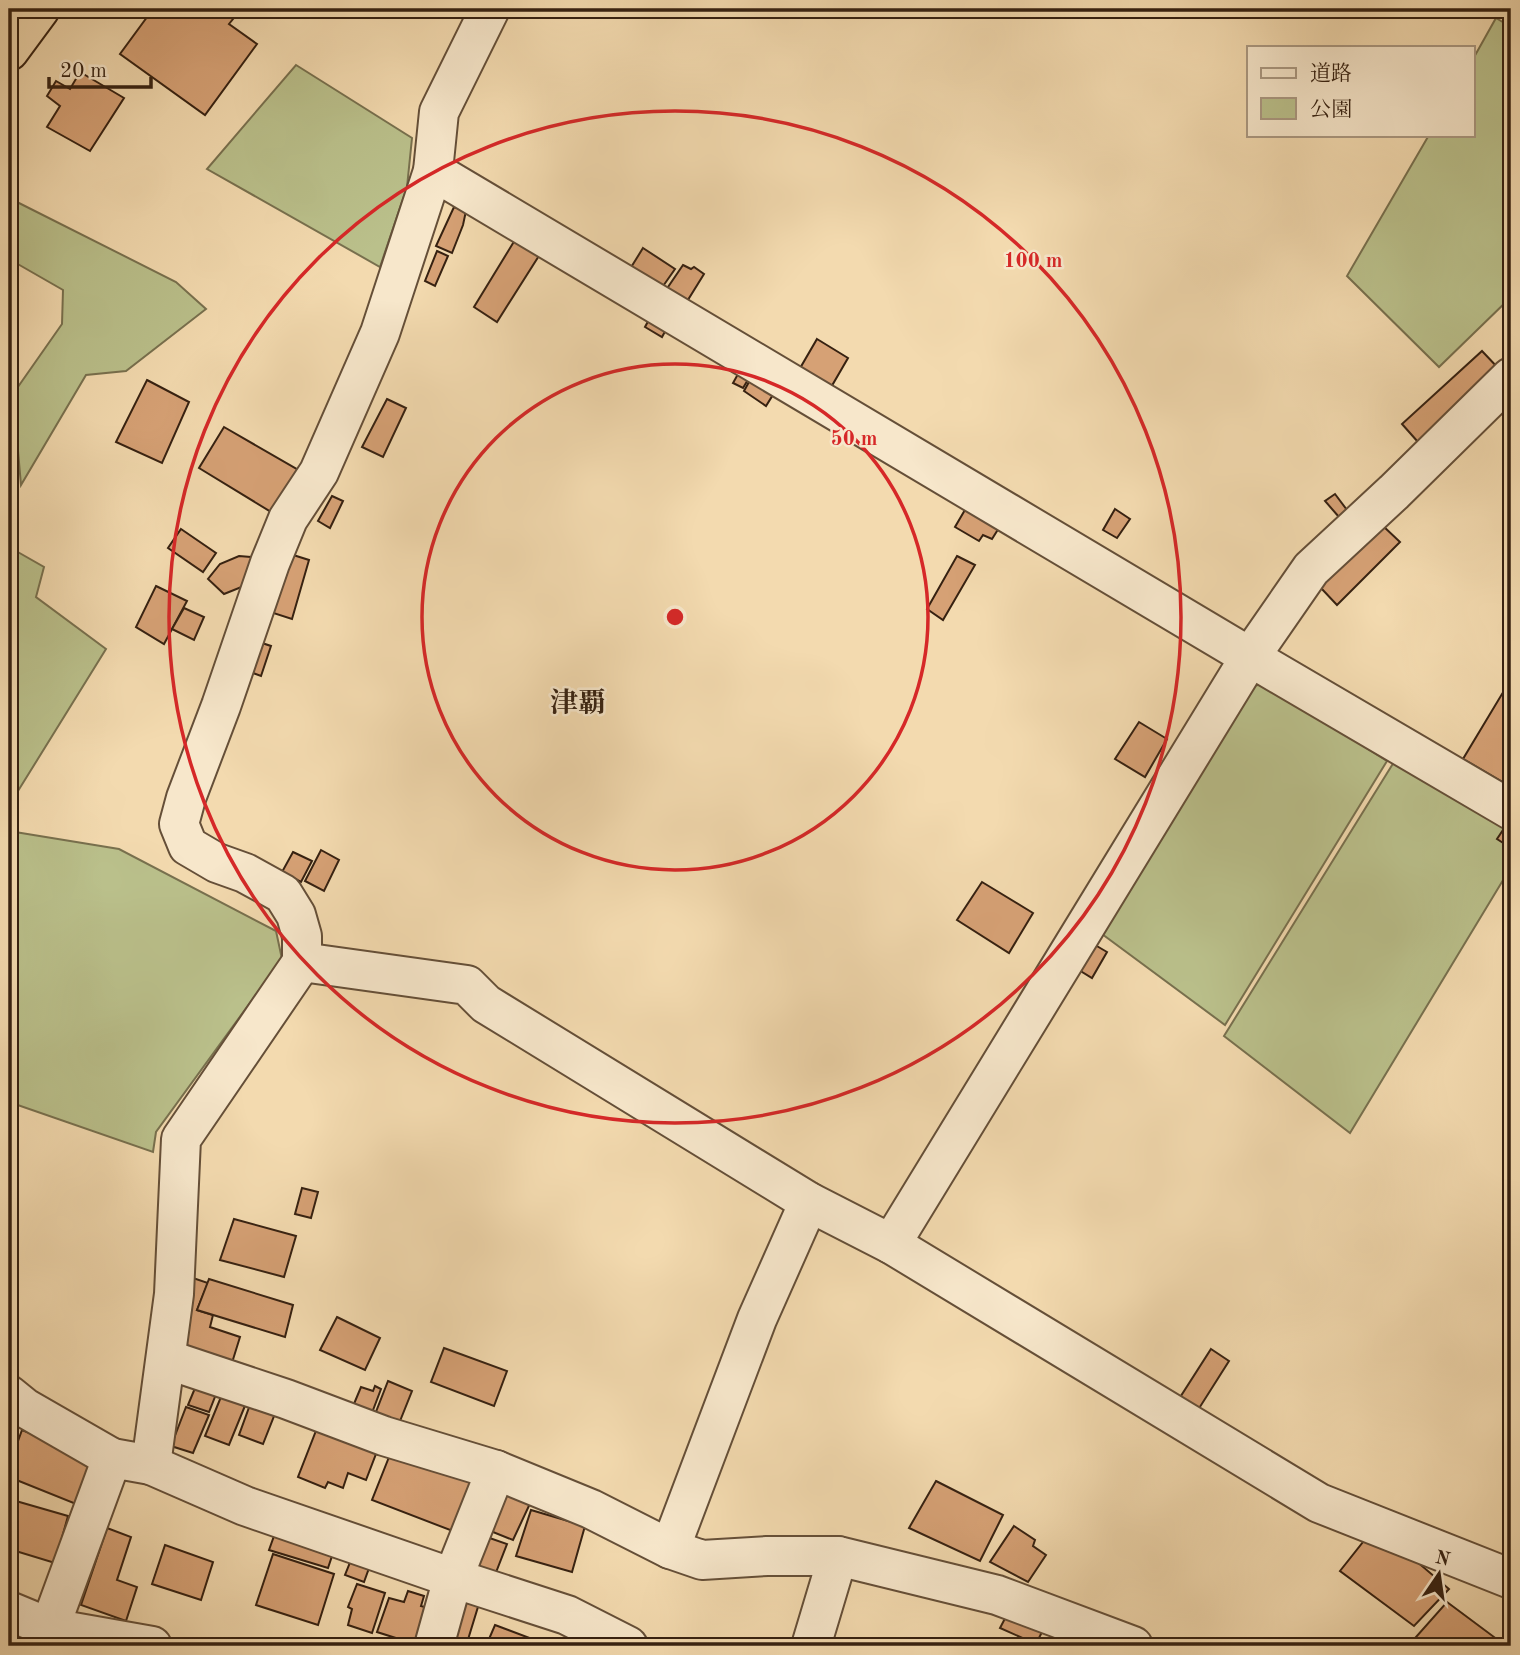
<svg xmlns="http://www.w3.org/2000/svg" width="1520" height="1655" font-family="'Old Standard TT','Noto Serif JP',serif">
	<rect width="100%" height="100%" fill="#f3daaf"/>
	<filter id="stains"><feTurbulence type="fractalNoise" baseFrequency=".00286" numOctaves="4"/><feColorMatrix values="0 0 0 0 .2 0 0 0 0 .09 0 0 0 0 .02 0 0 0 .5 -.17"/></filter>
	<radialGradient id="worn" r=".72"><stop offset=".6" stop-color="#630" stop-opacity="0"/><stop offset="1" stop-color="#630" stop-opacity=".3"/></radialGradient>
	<g fill="#bac08b" stroke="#78704e" stroke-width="2">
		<polygon points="1496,18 1511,27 1511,297 1439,367 1347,276 1429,135 1473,135 1473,59"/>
		<polygon points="296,65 412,138 407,187 380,267 207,169"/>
		<polygon points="9,198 176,282 206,309 126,371 86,375 21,485 13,394 62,324 63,290 9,259"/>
		<polygon points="9,547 44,567 36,597 106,649 18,791 9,786"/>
		<polygon points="1266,684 1387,761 1225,1025 1102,934 1251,686"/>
		<polygon points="1394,762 1511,829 1511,867 1350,1133 1224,1036"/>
		<polygon points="9,831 119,849 276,931 282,959 156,1132 153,1152 9,1102"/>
	</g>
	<g fill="#d6a175" stroke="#362111" stroke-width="2">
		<polygon points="153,9 218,9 233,19 229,24 257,44 205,115 120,54"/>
		<polygon points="80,72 124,98 90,151 47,127 60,106 47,96 56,81 70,89"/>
		<polygon points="454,207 466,211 463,225 452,253 436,246"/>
		<polygon points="518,235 542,251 497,322 474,307"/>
		<polygon points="643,248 675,269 661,289 630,269"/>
		<polygon points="437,251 448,256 435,286 425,281"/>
		<polygon points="683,265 691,269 694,267 704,274 686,303 666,290"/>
		<polygon points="651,316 668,326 662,337 645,327"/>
		<polygon points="817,339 848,358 830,389 799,370"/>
		<polygon points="1482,351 1500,370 1418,442 1402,424"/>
		<polygon points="742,367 752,373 743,388 733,383"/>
		<polygon points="755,371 779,385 766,406 744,391"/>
		<polygon points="147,380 189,402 162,463 116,442"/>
		<polygon points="387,399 406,408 383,457 362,447"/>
		<polygon points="224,427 300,471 276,515 199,468"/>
		<polygon points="1335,494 1347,510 1339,517 1325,501"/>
		<polygon points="332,496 343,501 330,528 318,521"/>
		<polygon points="969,503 1002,523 992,539 983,535 979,541 955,527"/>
		<polygon points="1115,509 1130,519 1117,538 1103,530"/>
		<polygon points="1382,525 1400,542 1337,605 1320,587"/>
		<polygon points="181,529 216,553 203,572 168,548"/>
		<polygon points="290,554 309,560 292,619 267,611"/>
		<polygon points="239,556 251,557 259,562 249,584 224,594 208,579 220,564"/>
		<polygon points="957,556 975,565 943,620 927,609"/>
		<polygon points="156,586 187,601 164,644 136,627"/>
		<polygon points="184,608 204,617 194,640 172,629"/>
		<polygon points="253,640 271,646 261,676 242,669"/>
		<polygon points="1511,679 1511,787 1463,759"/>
		<polygon points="1139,722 1167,739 1145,777 1115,759"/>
		<polygon points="1509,821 1511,822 1511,848 1497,839"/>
		<polygon points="321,850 339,860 324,891 305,881"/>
		<polygon points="293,852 312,861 301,882 282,872"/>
		<polygon points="982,882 1033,913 1009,953 957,920"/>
		<polygon points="1090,942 1107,952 1092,978 1074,967"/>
		<polygon points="302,1188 318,1192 311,1218 295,1214"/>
		<polygon points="234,1219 296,1236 284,1277 220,1260"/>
		<polygon points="190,1277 208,1283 197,1310 213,1315 210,1327 240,1337 231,1366 175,1346"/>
		<polygon points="209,1279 293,1305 285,1337 197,1310"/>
		<polygon points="337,1317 380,1338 365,1370 320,1350"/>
		<polygon points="444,1348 507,1371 494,1406 431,1382"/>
		<polygon points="1211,1349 1229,1361 1198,1410 1179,1399"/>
		<polygon points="200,1376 220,1384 209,1412 188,1405"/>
		<polygon points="388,1381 412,1391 398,1426 374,1417"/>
		<polygon points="375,1386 381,1389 370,1418 351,1411 361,1387 373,1391"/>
		<polygon points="225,1387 249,1396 229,1445 205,1436"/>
		<polygon points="251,1402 276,1411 263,1444 239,1435"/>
		<polygon points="186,1407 209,1415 193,1453 171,1446"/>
		<polygon points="319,1423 379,1446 366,1480 348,1473 343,1488 328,1482 325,1488 298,1477"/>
		<polygon points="22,1430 93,1458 76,1504 9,1477 9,1466"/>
		<polygon points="393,1447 477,1481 458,1533 372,1500"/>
		<polygon points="936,1481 1003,1515 980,1561 909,1528"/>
		<polygon points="505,1482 534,1495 513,1540 483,1528"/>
		<polygon points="9,1499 68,1516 55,1563 9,1549"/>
		<polygon points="531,1510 585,1526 572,1572 516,1556"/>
		<polygon points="279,1522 336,1544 328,1568 269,1550"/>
		<polygon points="1014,1526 1035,1540 1033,1546 1046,1555 1028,1582 990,1562"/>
		<polygon points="107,1528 131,1537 117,1580 137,1587 126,1621 81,1605"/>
		<polygon points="481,1535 507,1544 493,1580 466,1572"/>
		<polygon points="1367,1537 1408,1554 1449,1589 1414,1626 1340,1571"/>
		<polygon points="165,1545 213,1562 201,1600 152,1584"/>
		<polygon points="355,1550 373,1557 364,1582 345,1575"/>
		<polygon points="273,1554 334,1574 318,1625 256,1605"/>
		<polygon points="357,1584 385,1593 372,1633 348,1625 352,1609 348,1607"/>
		<polygon points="461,1589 481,1597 466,1646 444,1646"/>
		<polygon points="408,1591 424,1596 421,1606 432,1609 421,1646 377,1632 389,1598 404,1602"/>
		<polygon points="1447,1602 1494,1637 1485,1646 1408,1646"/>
		<polygon points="1012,1605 1048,1620 1036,1644 1000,1628"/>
		<polygon points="495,1625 543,1643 542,1646 486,1646"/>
		<polygon points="9,1627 31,1637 27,1646 9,1646"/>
	</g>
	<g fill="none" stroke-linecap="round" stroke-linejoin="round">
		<defs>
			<g id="minor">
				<polyline points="433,171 1250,657 1511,810"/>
				<polyline points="302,962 467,985 486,1004 809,1202 891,1244 1319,1503 1511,1579"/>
				<polyline points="891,1244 1250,657 1311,569 1394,492 1511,377"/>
				<polyline points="166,1359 286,1399 384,1436 496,1470 591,1509 670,1549 702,1560 767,1556 838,1556 997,1595 1133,1646"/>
				<polyline points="9,1395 25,1408 112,1458"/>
				<polyline points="151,1465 245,1506 453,1578 567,1615 628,1646"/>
				<polyline points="670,1549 757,1319 809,1202"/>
				<polyline points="9,1611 50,1628 152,1646"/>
				<polyline points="43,1646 112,1458 151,1465 174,1294 181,1139 302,962 302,936 296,915 283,894 245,873 217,863 188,846 179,824 186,798 221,706 270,563 288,519 319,472 380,333 433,171 439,112 490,9"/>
				<polyline points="434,1646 453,1578 496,1470"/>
				<polyline points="811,1646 838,1556"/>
			</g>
			<polyline id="highway" points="9,51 40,9"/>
		</defs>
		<use href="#minor" stroke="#654f38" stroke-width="42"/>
		<use href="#highway" stroke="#362111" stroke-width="42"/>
		<use href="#minor" stroke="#f7e7cb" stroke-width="38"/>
		<use href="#highway" stroke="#f3daaf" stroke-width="38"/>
	</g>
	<g fill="none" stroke="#d62828" stroke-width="3.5">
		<circle cx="675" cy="617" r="253"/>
		<circle cx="675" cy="617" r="506"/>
	</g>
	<g text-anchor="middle" stroke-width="5" stroke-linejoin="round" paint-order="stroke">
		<g font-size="28" font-weight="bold" fill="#362111" stroke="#f7e7cb">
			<text x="578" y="712">津覇</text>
		</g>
	</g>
	<circle cx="675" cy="617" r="10" fill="#d62828" stroke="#f7e7cb" stroke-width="3.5"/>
	<g font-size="21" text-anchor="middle" font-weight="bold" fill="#d62828" stroke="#f7e7cb" stroke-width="5" stroke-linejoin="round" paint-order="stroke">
		<text x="1033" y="267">100 m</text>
		<text x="854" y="445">50 m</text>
	</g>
	<rect width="1520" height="1655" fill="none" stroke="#f3daaf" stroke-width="35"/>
	<rect x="10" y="10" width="1499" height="1634" fill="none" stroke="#362111" stroke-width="3.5"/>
	<rect x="18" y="18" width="1485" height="1620" fill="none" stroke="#362111" stroke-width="2"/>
	<rect x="1247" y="46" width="228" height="91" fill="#f7e7cb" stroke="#aa9881" stroke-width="2"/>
	<rect x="1261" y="68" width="35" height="10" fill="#f7e7cb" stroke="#aa9881" stroke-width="2"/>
	<text x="1310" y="80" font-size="21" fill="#362111">道路</text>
	<rect x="1261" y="98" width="35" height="21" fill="#bac08b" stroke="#aa9881" stroke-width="2"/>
	<text x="1310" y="116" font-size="21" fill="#362111">公園</text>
	<g transform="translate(1439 1574) rotate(13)" stroke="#f7e7cb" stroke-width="5" paint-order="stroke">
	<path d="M0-5L12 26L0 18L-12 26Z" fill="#362111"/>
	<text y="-10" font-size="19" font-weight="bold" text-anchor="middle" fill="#362111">N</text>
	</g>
	<path d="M49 77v10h102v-10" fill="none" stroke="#362111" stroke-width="3.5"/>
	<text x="60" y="77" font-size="21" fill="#362111" stroke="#f7e7cb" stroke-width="5" paint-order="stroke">20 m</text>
	<rect width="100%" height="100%" filter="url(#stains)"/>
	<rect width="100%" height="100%" fill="url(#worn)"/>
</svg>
